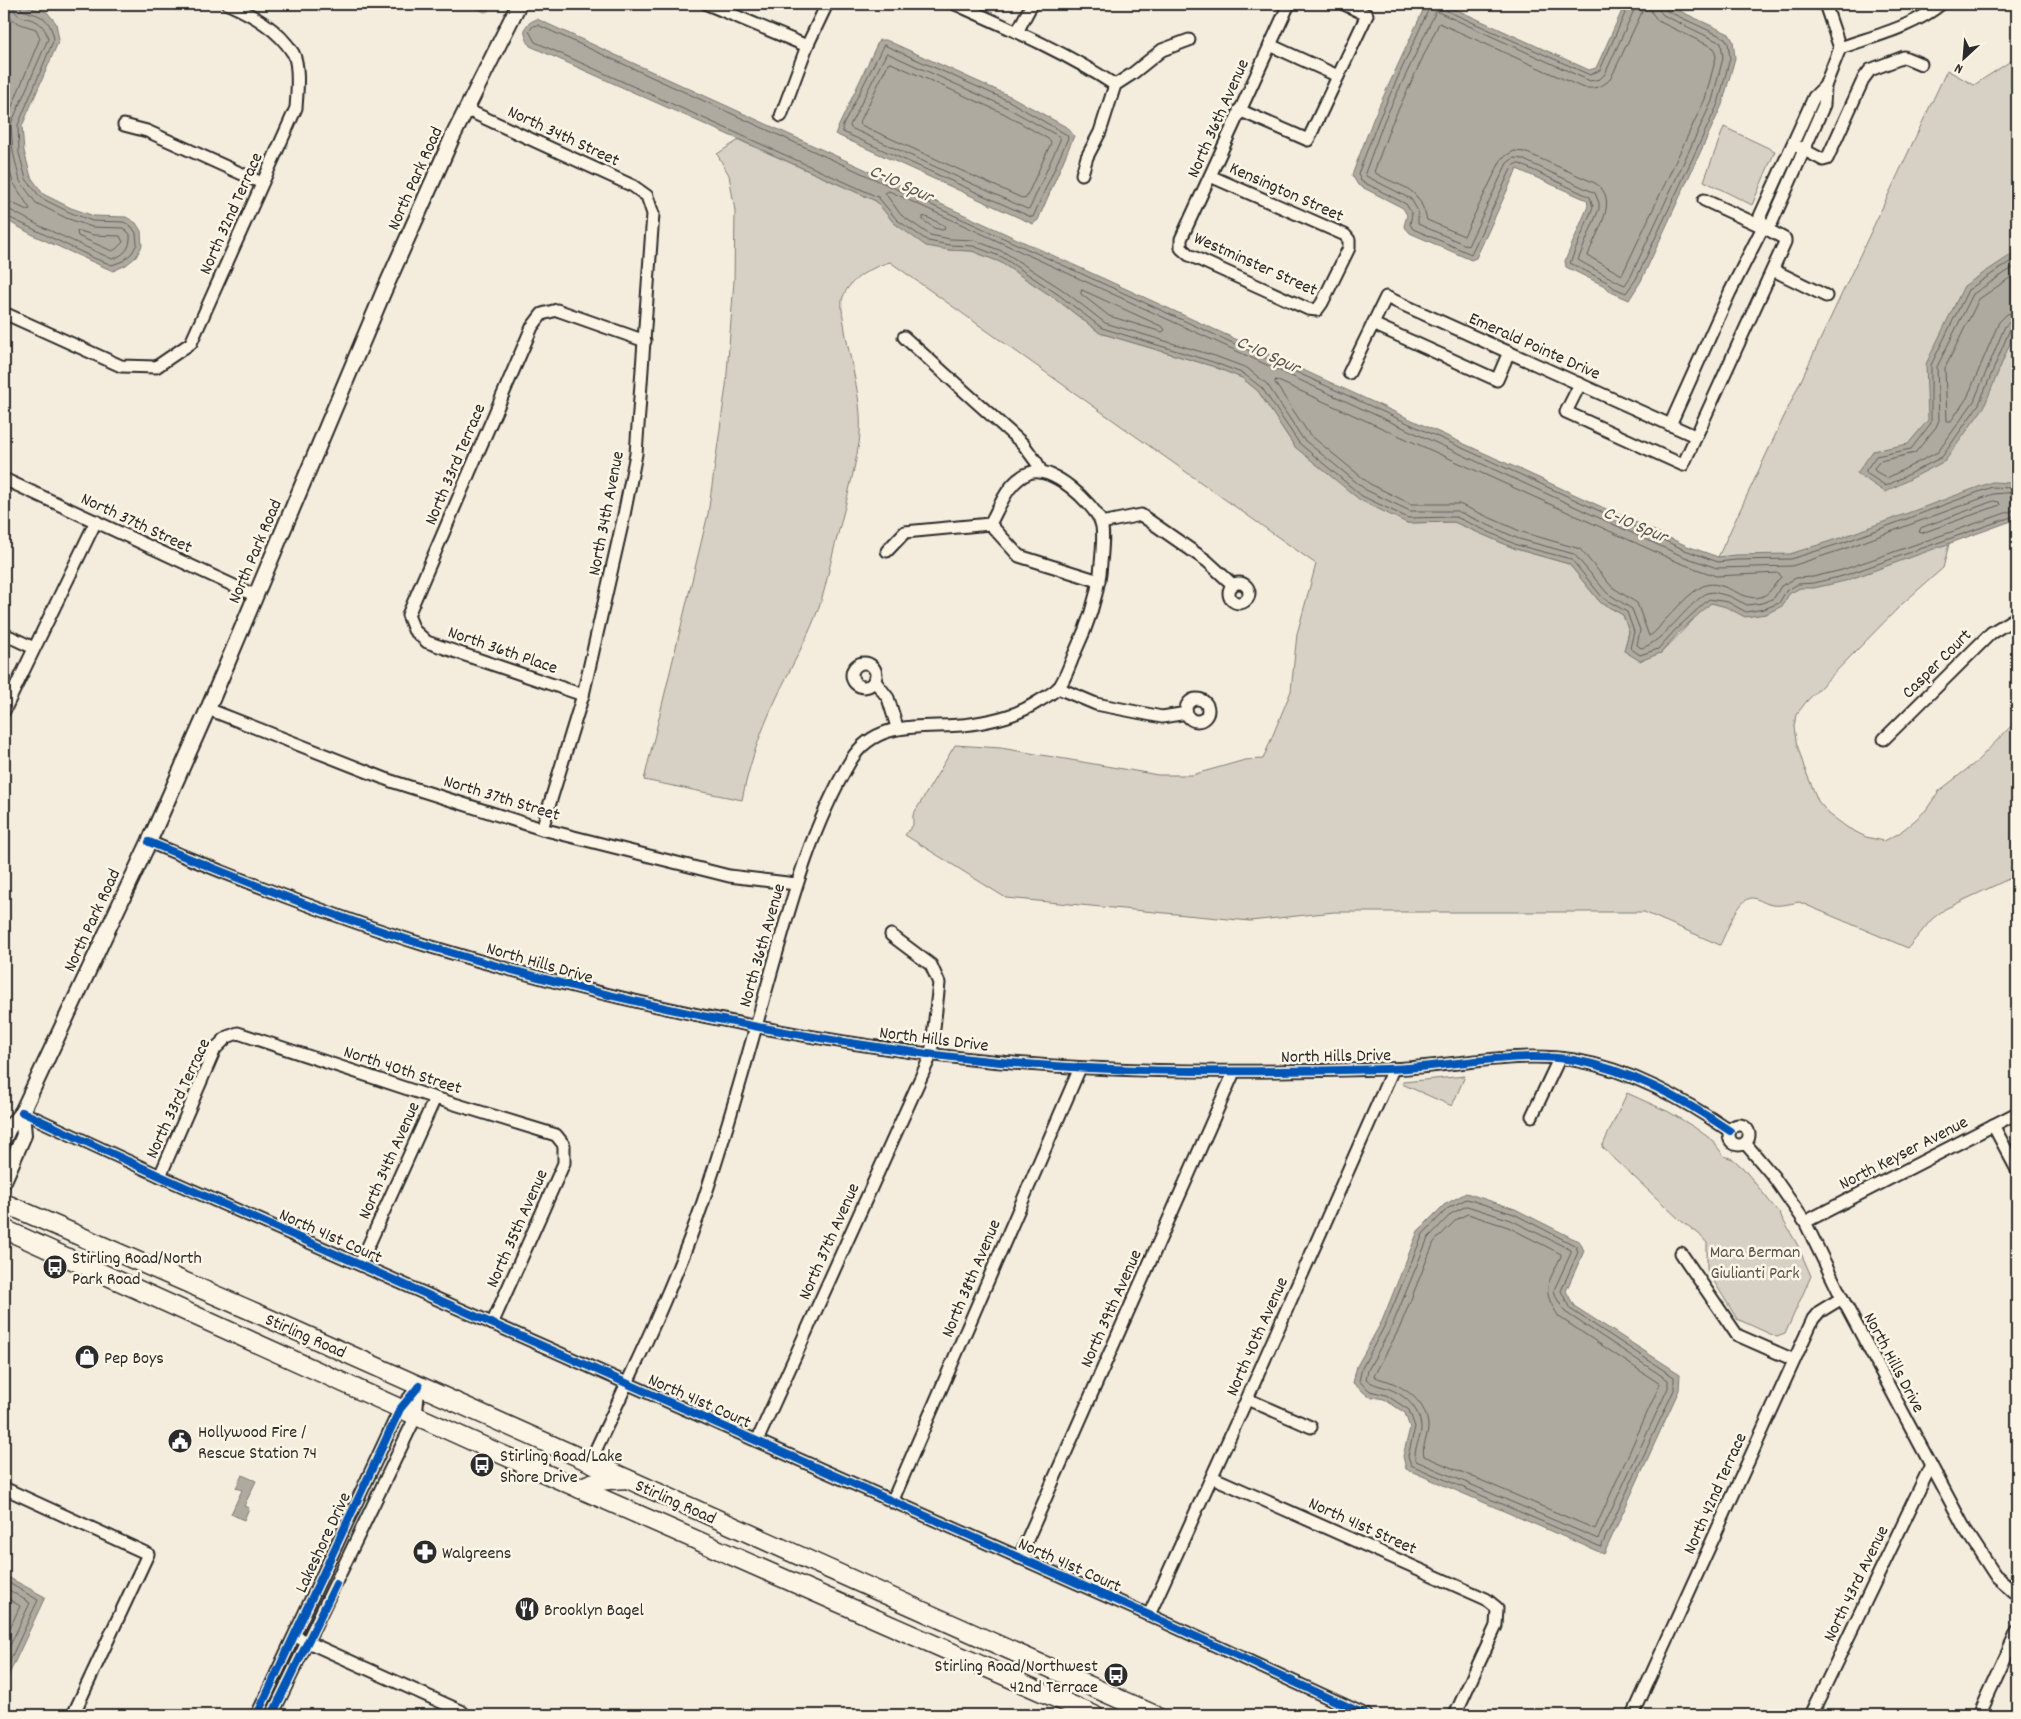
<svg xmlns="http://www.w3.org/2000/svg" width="2021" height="1719" font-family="Dekko,sans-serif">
	<rect width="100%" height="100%" fill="#f4edde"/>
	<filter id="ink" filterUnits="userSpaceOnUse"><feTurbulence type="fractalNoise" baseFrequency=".02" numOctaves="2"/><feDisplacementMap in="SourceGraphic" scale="10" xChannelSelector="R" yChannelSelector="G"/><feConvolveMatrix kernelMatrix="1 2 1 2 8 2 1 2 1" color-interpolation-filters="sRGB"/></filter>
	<g filter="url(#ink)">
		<g fill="#d6d1c4" stroke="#807e78">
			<path d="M2017,57V480L2010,483L1949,544L1943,568L1902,604L1806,702L1796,715L1794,727L1796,741L1804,767L1818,801L1829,814L1848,828L1866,837L1884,841L1898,834L1914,821L1926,810L1939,791L1975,763L2017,720V875L1945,909L1932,919L1908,948L1799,902C1789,904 1778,907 1768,904C1763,902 1758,899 1753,898C1738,897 1726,934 1720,945L1644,912H1334L1250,921L1006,898L905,835L913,825V815L955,745L1001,748L1158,775H1192L1245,760L1263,759L1291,691L1297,634L1316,564L890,262C873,267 850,278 843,297C840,305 843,315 844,323C849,362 865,403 859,443C853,479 843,514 834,549C829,568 826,587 820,604C809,637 791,666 777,697C761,730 749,764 742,800L644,780L708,514L726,386L734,281L735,211L729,175L717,154L739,140L876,201L894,223L949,250L972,251L1000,262L1056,299L1100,333L1212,366L1242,378L1258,391L1295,447L1407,523L1454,522L1516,549L1569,564L1600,602L1623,615L1629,632L1624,651L1661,653L1693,620L1718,557L1947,70L1974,85Z"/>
			<polygon points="1724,127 1775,151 1752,205 1704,181"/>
			<polygon points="1465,1076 1452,1106 1402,1084 1403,1082"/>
			<polygon points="1627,1093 1669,1112 1694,1127 1712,1140 1724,1156 1733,1159 1743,1168 1779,1213 1797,1244 1811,1276 1785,1334 1777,1337 1737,1319 1707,1270 1707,1243 1699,1234 1680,1220 1602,1147"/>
		</g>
		<g fill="#afaaa0" stroke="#7a7771">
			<polygon points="4,4 24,6 47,12 56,23 59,40 22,126 24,151 31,177 43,194 71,208 94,216 126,217 136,223 141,231 142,246 136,257 126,265 113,271 35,236 4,219"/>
			<polygon points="1426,4 1444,4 1589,70 1596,68 1625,4 1665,4 1729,34 1733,41 1735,58 1722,105 1641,281 1629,300 1611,292 1605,286 1566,267 1565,261 1588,206 1587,200 1517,169 1476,258 1471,260 1410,233 1404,226 1407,215 1403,208 1358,185 1352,175 1374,117"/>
			<path d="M537,19L1687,546L1718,557L1736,555L1790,554L1840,538L1992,482L2010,483L2017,480V519L1845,581L1814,588H1800L1789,594L1782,606L1766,614L1745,617L1726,607L1711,603L1678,633L1661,653L1640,661L1624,651L1629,632L1623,615L1600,602L1569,564L1516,549L1454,522L1407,523L1360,500L1295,447L1258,391L1242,378L1212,366L1100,333L1056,299L1000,262L972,251L949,250L926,246L894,223L876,201L530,46C523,33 521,25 537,19Z"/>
			<polygon points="879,40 886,40 1012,97 1068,128 1074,136 1038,220 1033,224 835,134"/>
			<polygon points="2017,251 2017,326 1984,407 1945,461 1885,492 1857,473 1873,451 1908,444 1928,420 1926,364 1964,286"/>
			<polygon points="1466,1193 1515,1209 1580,1242 1584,1251 1566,1291 1574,1306 1680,1374 1679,1390 1604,1554 1406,1469 1403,1456 1410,1428 1405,1413 1384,1399 1368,1396 1353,1383 1357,1366 1382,1321 1418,1231 1444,1205"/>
			<polygon points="242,1475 256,1481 244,1506 249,1508 244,1520 231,1514 242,1490 236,1488"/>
			<polygon points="4,1575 45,1597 4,1685"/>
		</g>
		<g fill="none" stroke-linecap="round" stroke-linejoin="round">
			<g stroke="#605e5a" stroke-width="1">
				<polyline points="1431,4 1379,119 1358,174 1361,181 1406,204 1412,214 1410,224 1413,229 1471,254 1512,167 1515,164 1520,164 1590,197 1593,207 1570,263 1607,282 1614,288 1626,293 1636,279 1718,104 1730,58 1728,43 1725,38 1667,11 1664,4"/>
				<polyline points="1444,4 1447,11 1590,75 1600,70 1629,4"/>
				<path d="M1635,4L1634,10L1605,74L1600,79L1590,81L1436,11L1384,121L1365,173L1366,176L1411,199L1418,211V224L1468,246L1507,163L1514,158L1522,159L1595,193L1599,203V209L1578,260C1583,263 1621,284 1625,285L1631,276L1712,101L1723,58L1721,43L1663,15L1659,10L1658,4"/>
				<path d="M1643,4L1642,12L1611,78C1604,87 1592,90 1581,87L1439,23L1391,125L1374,172C1402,190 1417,182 1427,220L1464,236L1502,158L1514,151L1525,152L1595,183C1622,200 1594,234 1588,256L1622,275L1705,99L1716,57L1714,48L1658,21L1652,13L1650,4"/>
				<polygon points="884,45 1009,101 1067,135 1068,138 1033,217 1031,217 843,132 842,128"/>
				<polygon points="887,53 1006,107 1060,137 1060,140 1030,208 1027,209 851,128 850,126"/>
				<polygon points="891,63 1003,113 1050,140 1051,143 1026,198 1024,199 861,125 860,122 888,64"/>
				<path d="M4,126L40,38L36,29C21,24 6,22 6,4"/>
				<polyline points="4,127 5,155 13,182 30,209 27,210 12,203 4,202"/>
				<path d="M4,209L10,210L40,226L112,259C125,255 131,248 130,234L123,228L92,227L66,218L36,203L20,181L13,152L11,124L48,39C41,8 15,28 13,4"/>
				<path d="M4,215L96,259L112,265L123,261L132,253L137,244L136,233L132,227L124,222L92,221L69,212L41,198L26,179L19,153L18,125L54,39C49,16 43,17 22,10L19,4"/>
				<polygon points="926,217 944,225 945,229 942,230 934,228 923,220 923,217"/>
				<polygon points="80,231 93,235 120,236 123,242 116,249 112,251 78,236 77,232"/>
				<polyline points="2017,257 1968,290 1931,365 1931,423 1911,449 1876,456 1866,470 1866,473 1886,486 1942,457 1979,404 2010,329 2017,326"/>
				<polyline points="2017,265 1973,294 1937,367 1939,420 1936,427 1915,453 1880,461 1874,468 1875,471 1887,478 1938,452 1974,401 2005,326 2011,321 2017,320"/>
				<polyline points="2017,273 1979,299 1945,368 1947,421 1951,421 1967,398 1999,322 2007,314 2017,312"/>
				<polygon points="1082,290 1163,327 1165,330 1162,332 1109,316 1081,294"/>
				<path d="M1276,380L1680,563L1716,576L1779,573L1781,577C1776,581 1774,587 1769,592C1749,611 1725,576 1703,586C1689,593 1676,609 1665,620C1660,625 1656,633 1649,636L1637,603L1612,587L1580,549L1522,532L1459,504H1411L1370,484L1309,434L1275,383Z"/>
				<polyline points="2017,486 2011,488 1992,487 1842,543 1791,559 1736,560 1718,562 1685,550 538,25 533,26 529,31 535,42 878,197 897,220 928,241 949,245 973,246 1002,257 1059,295 1102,328 1213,362 1244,374 1262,388 1299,443 1362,496 1408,518 1456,517 1517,545 1571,559 1603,598 1627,612 1634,632 1630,648 1640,655 1658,649 1675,630 1709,599 1728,602 1746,612 1764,609 1779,603 1786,591 1798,584 1813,583 1843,576 2017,515"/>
				<path d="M2017,492L1993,494L1844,549L1792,566L1717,568L1682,556L889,191L885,193L901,215L930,235L950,239L974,240L1004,252L1063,290L1105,323L1215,356L1247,368L1267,384L1303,439L1366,490L1410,511H1457L1519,539L1574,554L1607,593L1632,609L1640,630L1637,645L1641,648C1663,643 1685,606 1707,593L1713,592L1729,596L1747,605L1762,603L1774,598L1781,586L1796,578L1813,577L1842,570L2017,509"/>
				<polygon points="1994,501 1999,502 2000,505 1922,533 1919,532 1921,528"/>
				<polygon points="1467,1199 1514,1214 1576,1246 1578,1252 1561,1291 1570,1309 1674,1377 1674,1390 1601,1547 1411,1465 1408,1456 1415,1427 1409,1410 1386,1395 1370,1391 1359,1381 1362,1368 1386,1323 1423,1234 1447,1209"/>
				<path d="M1467,1206L1511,1220L1571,1250V1253L1554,1290L1556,1297L1565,1312L1668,1380V1388L1598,1539L1416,1461C1412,1449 1422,1438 1421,1427C1420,1408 1404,1394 1387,1388C1378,1385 1373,1385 1366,1379L1368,1370L1392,1326L1428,1238L1451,1214Z"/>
				<path d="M1468,1214L1508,1227L1561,1254V1256C1548,1285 1540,1288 1559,1317L1660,1384L1595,1529L1424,1456C1421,1446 1429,1436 1428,1425C1426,1404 1411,1392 1393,1383C1387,1380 1380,1380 1374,1376L1399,1329L1434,1242L1456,1220Z"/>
				<polyline points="4,1580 38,1600 4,1673"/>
				<polyline points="4,1587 30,1603 4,1658"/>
				<polyline points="4,1596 20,1606 4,1641"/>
			</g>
			<polyline stroke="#afaaa0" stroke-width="11" points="479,4 485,7"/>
			<defs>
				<g id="minor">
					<polyline points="707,4 807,46"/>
					<path d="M955,4C1009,28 1065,52 1115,85"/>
					<polyline points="1825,4 1840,48"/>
					<polyline points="1017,32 1032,4"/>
					<polyline points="1270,45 1338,76"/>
					<path d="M1840,48C1874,36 1913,27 1941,4"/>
					<polyline points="465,109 633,186 647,196 653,214 636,454 623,520 583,695 542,829"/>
					<polyline points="1239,110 1308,140 1367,15 1344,4"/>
					<polyline points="781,116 807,46 827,4"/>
					<polyline points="124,125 147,131 262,183"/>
					<polyline points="1793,144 1823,160 1827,159 1864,78 1870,70 1904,57 1921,64"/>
					<polyline points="1082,174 1087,157 1100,132 1115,85 1132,74 1162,50 1189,40"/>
					<polyline points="1210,176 1345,235 1349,240 1349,248 1322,303 1317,310 1308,309 1189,255 1181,248 1181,239 1289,4"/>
					<polyline points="1763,227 1760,216 1814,97 1825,86"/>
					<polyline points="1773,270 1826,296"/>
					<path d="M4,313L121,366L156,367L191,343L296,108C297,94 300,65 293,53C278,29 253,15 228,4"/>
					<polyline points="1373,324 1497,380 1509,352"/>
					<polyline points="904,337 1023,444 1037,463 1041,472"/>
					<polyline points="1349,373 1386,297 1695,436"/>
					<polyline points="1580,384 1566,412 1683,465 1785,242 1785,239 1763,227 1704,200"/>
					<polyline points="1670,425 1730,292 1763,227 1772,222 1824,105 1825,86 1840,48"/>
					<polyline points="4,479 256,596"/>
					<polyline points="1101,523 1141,515 1207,561 1233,585"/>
					<polyline points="990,524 1019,556 1099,581"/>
					<polyline points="887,551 905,532 990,524"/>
					<circle cx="1239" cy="593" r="10"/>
					<polyline points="4,634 34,648"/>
					<circle cx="864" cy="675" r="12"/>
					<polyline points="874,680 888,698 897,727"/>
					<polyline points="1058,688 1096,704 1162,717 1187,713"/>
					<polyline points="583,695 427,642 414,630 408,615 532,327 542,314 557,310 645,341"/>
					<circle cx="1197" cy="710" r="11"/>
					<polyline points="208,709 391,781 542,829 729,876 796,884"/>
					<polyline points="4,711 96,521"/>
					<polyline points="1884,739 1991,633 2017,617"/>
					<path d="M149,842C239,879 331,916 425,945C590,995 757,1032 928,1054C1080,1074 1234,1073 1386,1069C1449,1068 1512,1050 1574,1060C1631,1070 1683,1099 1730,1131"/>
					<polyline points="22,1112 160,1176 1149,1615 1366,1715"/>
					<polyline points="1532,1116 1559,1059"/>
					<polyline points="1993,1125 2017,1170"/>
					<circle cx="1739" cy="1135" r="10"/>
					<polyline points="1745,1143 1773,1176 1805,1222 1842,1298 1965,1529 1995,1575 2017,1594"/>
					<polyline points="160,1176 215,1049 227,1037 238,1033 435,1098 556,1135 564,1145 564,1163 492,1324"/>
					<polyline points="1805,1222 2017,1113"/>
					<polyline points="1681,1253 1737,1335 1794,1360"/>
					<polyline points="360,1264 435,1098"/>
					<polyline points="1247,1399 1311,1427"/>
					<polyline points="757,1441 931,1055 939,983 931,965 891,935"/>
					<path d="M590,1462C629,1378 673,1290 703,1202C726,1134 746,1063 765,994C788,914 808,832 851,760C878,716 929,730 971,724C997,720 1018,715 1039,701C1046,697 1055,692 1060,686C1067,675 1071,661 1076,650C1087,627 1096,599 1100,574C1101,561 1105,534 1101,522C1093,503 1051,464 1029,473C1008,481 1000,506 990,524"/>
					<polyline points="1212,1477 1486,1599 1497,1608 1496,1626 1455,1715"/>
					<polyline points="4,1488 148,1554 73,1715"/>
					<polyline points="892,1502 1080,1068"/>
					<polyline points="1019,1558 1234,1072"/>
					<polyline points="1149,1615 1247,1399 1393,1069"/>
					<polyline points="301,1639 461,1711 465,1715"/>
					<polyline points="257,1715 400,1409 419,1386"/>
					<polyline points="272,1715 416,1416 419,1386"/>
					<polyline points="1633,1715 1813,1319 1819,1312 1842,1298"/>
					<polyline points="1811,1715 1930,1467"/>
					<polyline points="1979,1715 2017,1632"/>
				</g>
				<g id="tertiary">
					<polyline points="4,1139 9,1128 22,1112 149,842 208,709 383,293 452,138 519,4"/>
					<polyline points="4,1181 24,1135 22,1112"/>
				</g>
				<g id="primary">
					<polyline points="4,1203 261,1315 1155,1715"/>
					<polyline points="4,1229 494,1451 1094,1715"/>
					<path d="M580,1489C592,1479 612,1480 627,1479"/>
				</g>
			</defs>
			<use href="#minor" stroke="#2b2b2b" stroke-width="15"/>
			<use href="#tertiary" stroke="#2b2b2b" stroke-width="18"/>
			<use href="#primary" stroke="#2b2b2b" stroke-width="21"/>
			<use href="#minor" stroke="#fcf5e5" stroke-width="11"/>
			<use href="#tertiary" stroke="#fcf5e5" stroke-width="14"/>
			<use href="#primary" stroke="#fcf5e5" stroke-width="18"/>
			<defs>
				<g id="cycleway">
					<path d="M149,842C239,879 331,916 425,945C590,995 757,1032 928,1054C1080,1074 1234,1073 1386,1069C1449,1068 1512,1050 1574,1060C1631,1070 1683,1099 1730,1131"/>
					<polyline points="22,1112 160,1176 1149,1615 1366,1715"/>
					<polyline points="257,1715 400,1409 419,1386"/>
					<polyline points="272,1715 336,1584"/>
				</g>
			</defs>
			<use href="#cycleway" stroke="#fcf5e5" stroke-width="11"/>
			<use href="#cycleway" stroke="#0057b8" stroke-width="8"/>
		</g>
	</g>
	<defs>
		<symbol id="bus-disc" viewBox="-11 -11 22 22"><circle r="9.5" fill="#2b2b2b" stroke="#fcf5e5"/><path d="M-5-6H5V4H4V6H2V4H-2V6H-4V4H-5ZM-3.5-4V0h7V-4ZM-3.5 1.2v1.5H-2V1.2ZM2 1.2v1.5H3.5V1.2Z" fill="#fff"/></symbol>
		<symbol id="shop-disc" viewBox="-11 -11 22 22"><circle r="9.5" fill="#2b2b2b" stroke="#fcf5e5"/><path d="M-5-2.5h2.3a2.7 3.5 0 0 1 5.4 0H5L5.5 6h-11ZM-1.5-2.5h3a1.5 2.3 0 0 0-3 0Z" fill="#fff"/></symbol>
		<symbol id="civic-disc" viewBox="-11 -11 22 22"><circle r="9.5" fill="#2b2b2b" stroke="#fcf5e5"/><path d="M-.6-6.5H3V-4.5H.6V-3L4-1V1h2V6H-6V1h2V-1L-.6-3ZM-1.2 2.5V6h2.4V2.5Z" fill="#fff"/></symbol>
		<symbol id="pharmacy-disc" viewBox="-11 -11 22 22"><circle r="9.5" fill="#2b2b2b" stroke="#fcf5e5"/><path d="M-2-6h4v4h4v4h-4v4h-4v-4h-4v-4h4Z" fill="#fff"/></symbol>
		<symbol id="restaurant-disc" viewBox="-11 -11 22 22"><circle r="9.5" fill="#2b2b2b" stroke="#fcf5e5"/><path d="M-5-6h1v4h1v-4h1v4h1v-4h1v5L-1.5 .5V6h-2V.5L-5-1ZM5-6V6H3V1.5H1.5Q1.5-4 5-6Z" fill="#fff"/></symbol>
	</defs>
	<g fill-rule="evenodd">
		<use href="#bus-disc" x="41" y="1253" width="28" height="28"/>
		<use href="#shop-disc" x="73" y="1343" width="28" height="28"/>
		<use href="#civic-disc" x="166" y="1427" width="28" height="28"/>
		<use href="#bus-disc" x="468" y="1451" width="28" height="28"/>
		<use href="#pharmacy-disc" x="411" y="1538" width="28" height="28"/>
		<use href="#restaurant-disc" x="513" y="1595" width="28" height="28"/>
		<use href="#bus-disc" x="1102" y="1661" width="28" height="28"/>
	</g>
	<g text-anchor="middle" stroke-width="5" stroke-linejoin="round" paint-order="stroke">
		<g font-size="18" fill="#2b2b2b" stroke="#fcf5e5">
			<text transform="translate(1217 118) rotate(-66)" y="6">North 36th Avenue</text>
			<text transform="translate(564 135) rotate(25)" y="6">North 34th Street</text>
			<text transform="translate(414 178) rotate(-66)" y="6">North Park Road</text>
			<text transform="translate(1287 191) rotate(24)" y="6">Kensington Street</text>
			<text transform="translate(230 213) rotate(-66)" y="6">North 32nd Terrace</text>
			<text transform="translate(1256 263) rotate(24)" y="6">Westminster Street</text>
			<text transform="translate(1535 345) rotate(24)" y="6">Emerald Pointe Drive</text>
			<text transform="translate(454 464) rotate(-67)" y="6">North 33rd Terrace</text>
			<text transform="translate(605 513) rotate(-79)" y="6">North 34th Avenue</text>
			<text transform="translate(137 522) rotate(25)" y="6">North 37th Street</text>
			<text transform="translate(254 551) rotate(-67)" y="6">North Park Road</text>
			<text transform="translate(503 649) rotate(19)" y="6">North 36th Place</text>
			<text transform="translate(1936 663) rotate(-45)" y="6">Casper Court</text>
			<text transform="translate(502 797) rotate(17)" y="6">North 37th Street</text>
			<text transform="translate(91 920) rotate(-65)" y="6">North Park Road</text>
			<text transform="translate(761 945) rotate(-74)" y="6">North 36th Avenue</text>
			<text transform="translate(540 962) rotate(16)" y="6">North Hills Drive</text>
			<text transform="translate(934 1038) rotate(7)" y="6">North Hills Drive</text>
			<text transform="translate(1336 1055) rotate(-1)" y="6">North Hills Drive</text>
			<text transform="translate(403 1069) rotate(18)" y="6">North 40th Street</text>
			<text transform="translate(177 1098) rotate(-65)" y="6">North 33rd Terrace</text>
			<text transform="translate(1903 1152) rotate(-27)" y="6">North Keyser Avenue</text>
			<text transform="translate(388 1160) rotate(-66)" y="6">North 34th Avenue</text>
			<text transform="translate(516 1228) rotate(-66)" y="6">North 35th Avenue</text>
			<text transform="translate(331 1235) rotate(24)" y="6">North 41st Court</text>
			<text transform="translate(828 1241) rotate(-66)" y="6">North 37th Avenue</text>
			<text transform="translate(970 1278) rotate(-67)" y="6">North 38th Avenue</text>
			<text transform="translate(1110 1308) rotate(-66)" y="6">North 39th Avenue</text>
			<text transform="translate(306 1335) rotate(24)" y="6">Stirling Road</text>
			<text transform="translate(1256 1336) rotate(-66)" y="6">North 40th Avenue</text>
			<text transform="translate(1895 1362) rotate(62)" y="6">North Hills Drive</text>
			<text transform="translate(700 1400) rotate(24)" y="6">North 41st Court</text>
			<text transform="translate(1714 1493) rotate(-66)" y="6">North 42nd Terrace</text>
			<text transform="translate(676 1501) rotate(24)" y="6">Stirling Road</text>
			<text transform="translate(1363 1525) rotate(24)" y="6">North 41st Street</text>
			<text transform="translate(322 1542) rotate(-65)" y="6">Lakeshore Drive</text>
			<text transform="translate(1070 1564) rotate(24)" y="6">North 41st Court</text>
			<text transform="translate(1855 1583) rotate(-64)" y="6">North 43rd Avenue</text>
		</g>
		<g font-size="18" fill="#565451" stroke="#fcf5e5">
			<text x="1755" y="1257">Mara Berman<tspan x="1755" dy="21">Giulianti Park</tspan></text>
		</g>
		<g font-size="18" fill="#2b2b2b" stroke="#fcf5e5" text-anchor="start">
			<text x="72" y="1263">Stirling Road/North<tspan x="72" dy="21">Park Road</tspan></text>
			<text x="104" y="1363">Pep Boys</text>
			<text x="198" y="1437">Hollywood Fire /<tspan x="198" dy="21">Rescue Station 74</tspan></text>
			<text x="500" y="1461">Stirling Road/Lake<tspan x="500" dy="21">Shore Drive</tspan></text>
			<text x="442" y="1558">Walgreens</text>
			<text x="544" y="1615">Brooklyn Bagel</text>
			<text x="1098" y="1671" text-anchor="end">Stirling Road/Northwest<tspan x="1098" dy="21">42nd Terrace</tspan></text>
		</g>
		<g font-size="19" font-style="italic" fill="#595754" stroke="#fcf5e5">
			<text transform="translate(902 182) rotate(25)" y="7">C-10 Spur</text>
			<text transform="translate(1269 353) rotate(25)" y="7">C-10 Spur</text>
			<text transform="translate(1636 523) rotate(23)" y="7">C-10 Spur</text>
		</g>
	</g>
	<rect width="2021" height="1719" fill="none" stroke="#fcf5e5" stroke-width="20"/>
	<rect x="10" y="10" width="2001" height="1699" fill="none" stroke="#2b2b2b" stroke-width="2" filter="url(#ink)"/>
	<g transform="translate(1964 58) rotate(206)" stroke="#fcf5e5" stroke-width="4" paint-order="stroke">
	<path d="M0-4L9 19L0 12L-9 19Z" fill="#2b2b2b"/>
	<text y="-8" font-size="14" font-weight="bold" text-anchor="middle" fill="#2b2b2b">N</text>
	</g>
</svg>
